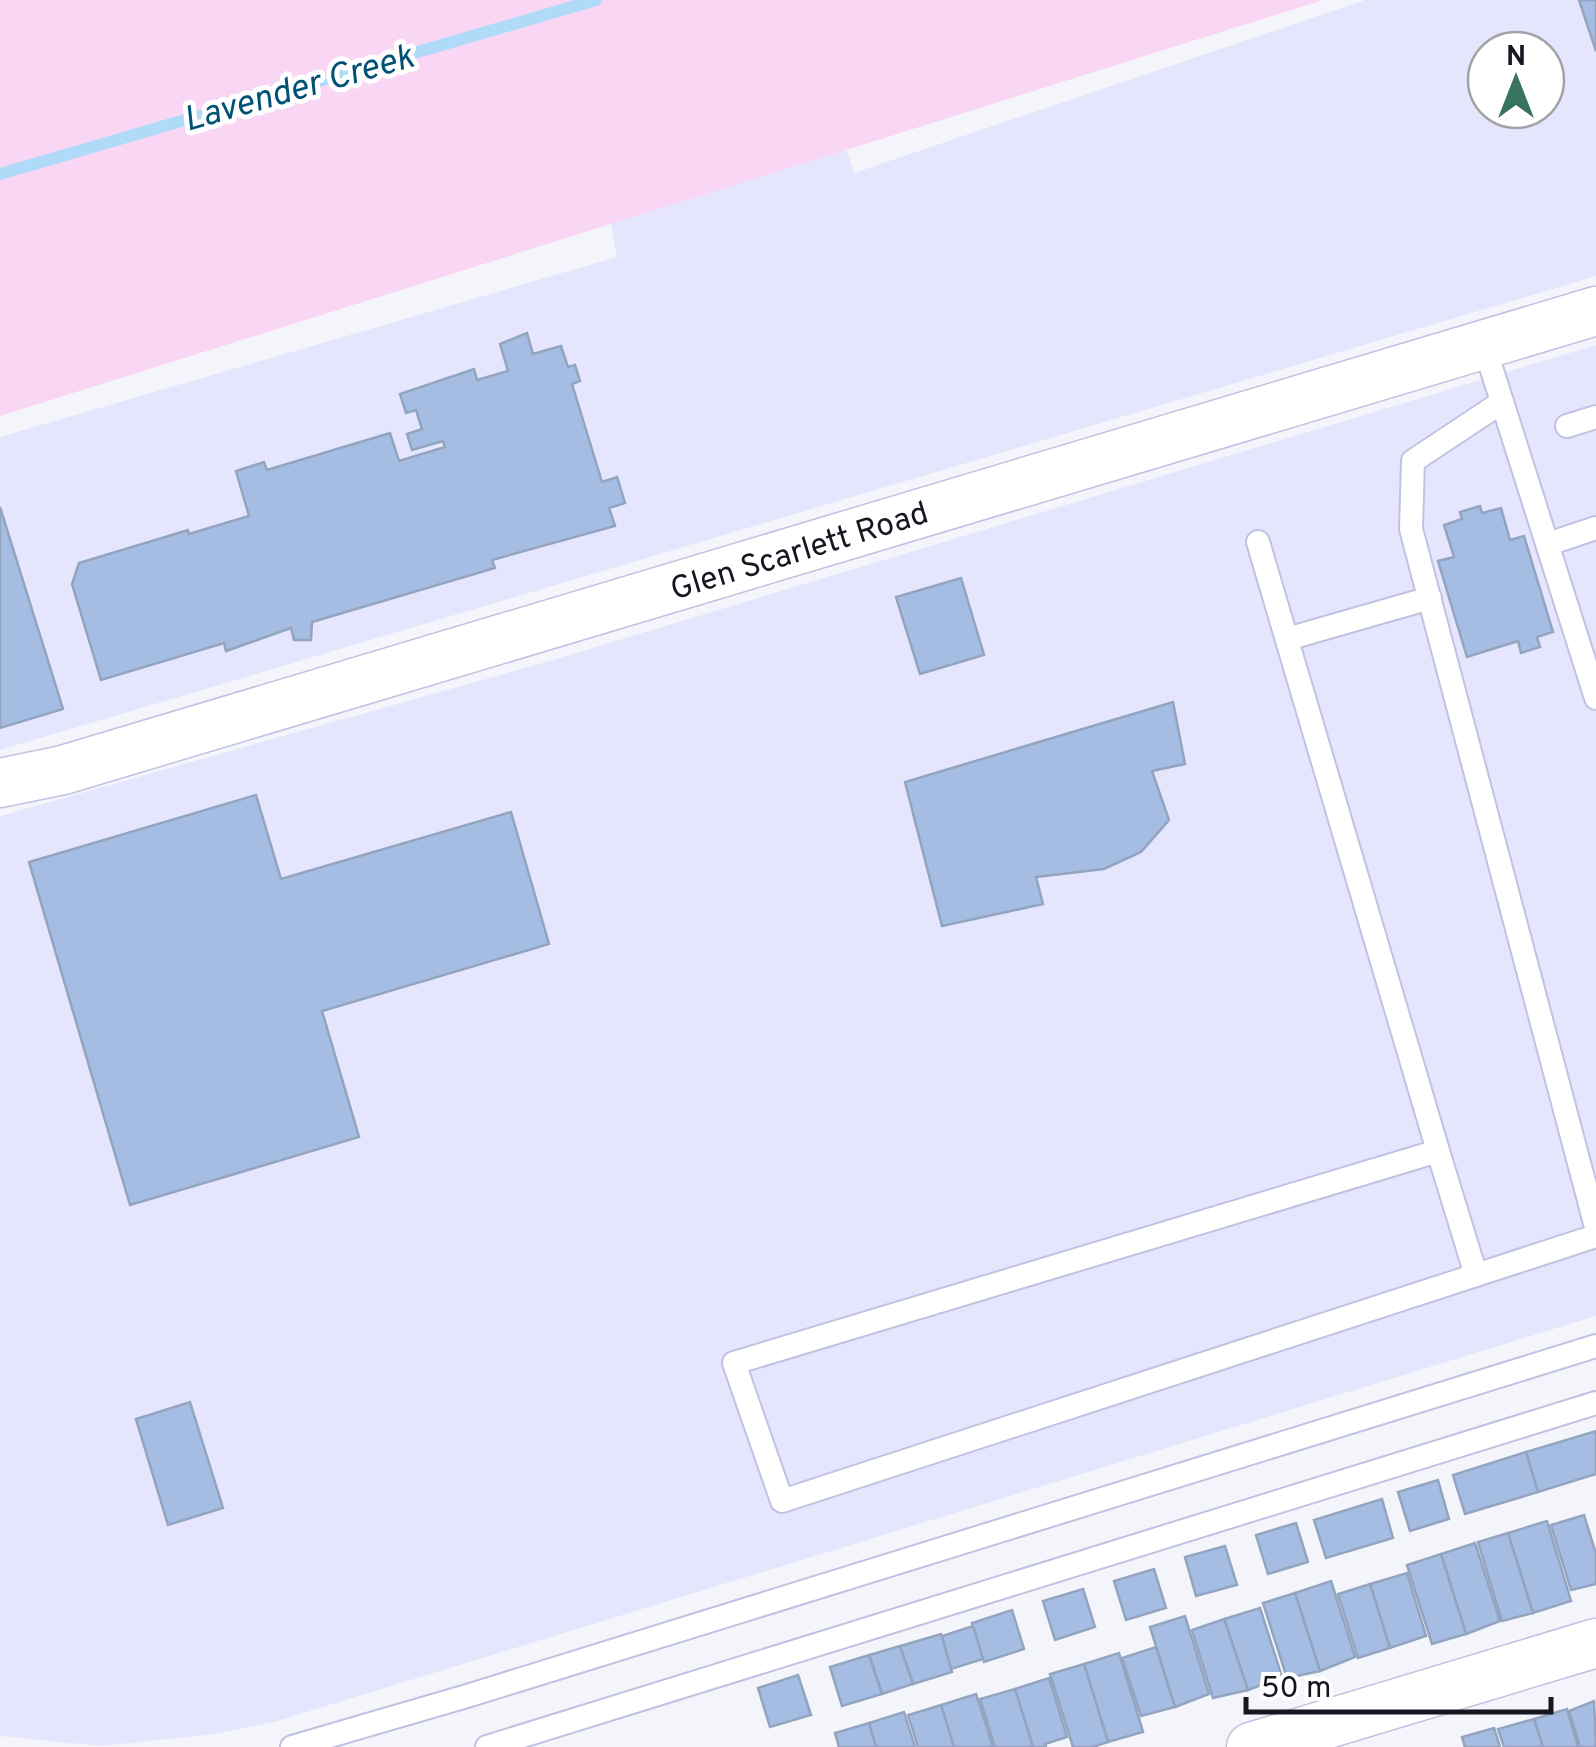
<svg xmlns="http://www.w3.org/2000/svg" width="1596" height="1747" font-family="Overpass,sans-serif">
	<rect width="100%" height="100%" fill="#f4f4fb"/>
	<g fill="#e5e6fe" fill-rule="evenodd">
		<path d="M1365,0H1596V276L0,750V437L617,257L608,209L843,139L854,173ZM1486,50H1546V110H1486Z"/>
		<polygon points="1596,345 1596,1316 274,1722 215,1734 101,1746 0,1736 0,816 546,662"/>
	</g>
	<polygon fill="#f9d7f4" points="0,0 1323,0 0,416"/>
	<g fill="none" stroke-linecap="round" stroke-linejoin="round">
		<polyline stroke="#afdbf8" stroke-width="12" points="0,174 596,0"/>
	</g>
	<g fill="#a5bce3" stroke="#93a4bf" stroke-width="2.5">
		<polygon points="1579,0 1596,0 1596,51"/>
		<polygon points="527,333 533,354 561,346 568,367 575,365 580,381 572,384 602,482 617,477 625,503 609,508 615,526 492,560 495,568 312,622 311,640 294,640 291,628 226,651 224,643 101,680 72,584 79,563 188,530 189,534 249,516 236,471 264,462 267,470 390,433 399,461 445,447 443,441 412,450 407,434 422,429 416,410 406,413 400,394 474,369 477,380 508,371 500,344"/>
		<polygon points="1480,506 1482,513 1501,508 1510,540 1524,536 1553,632 1537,637 1540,647 1521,653 1518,641 1467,657 1438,561 1454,557 1444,525 1462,519 1460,512"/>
		<polygon points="0,507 63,709 0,728"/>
		<polygon points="961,578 984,655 920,674 896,597"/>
		<polygon points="1173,702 1185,764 1152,771 1169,820 1141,852 1104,869 1036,877 1043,904 942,926 905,782"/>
		<polygon points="256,795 281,879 511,812 549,944 322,1011 359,1137 130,1205 29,862"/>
		<polygon points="190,1402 223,1508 168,1525 136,1419"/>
		<polygon points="1596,1431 1596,1474 1538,1492 1526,1452"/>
		<polygon points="1526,1452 1538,1492 1465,1514 1453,1475"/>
		<polygon points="1438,1480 1449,1519 1410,1531 1398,1492"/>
		<polygon points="1382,1499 1393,1538 1326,1558 1314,1520"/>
		<polygon points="1584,1515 1596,1554 1596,1584 1571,1590 1551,1525"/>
		<polygon points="1547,1521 1571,1601 1533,1613 1508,1533"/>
		<polygon points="1296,1523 1308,1562 1268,1574 1256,1535"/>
		<polygon points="1508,1533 1533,1613 1502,1621 1478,1542"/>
		<polygon points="1475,1543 1500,1621 1466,1634 1441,1554"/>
		<polygon points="1225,1546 1237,1585 1196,1596 1185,1557"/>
		<polygon points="1441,1554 1466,1634 1432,1644 1407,1565"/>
		<polygon points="1154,1569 1166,1608 1126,1620 1114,1581"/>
		<polygon points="1407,1573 1426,1636 1390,1648 1370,1584"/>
		<polygon points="1331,1581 1355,1657 1320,1671 1295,1593"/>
		<polygon points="1370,1584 1390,1648 1358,1658 1338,1594"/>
		<polygon points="1083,1589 1095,1627 1055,1640 1043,1601"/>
		<polygon points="1295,1593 1320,1671 1287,1678 1263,1603"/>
		<polygon points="1260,1608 1282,1677 1248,1690 1224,1619"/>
		<polygon points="1012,1610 1024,1649 984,1662 972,1623"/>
		<polygon points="1185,1616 1209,1694 1175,1707 1150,1627"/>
		<polygon points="1224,1619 1248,1690 1213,1698 1192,1630"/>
		<polygon points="973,1626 983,1659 951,1669 942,1636"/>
		<polygon points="941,1634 952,1672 913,1684 900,1646"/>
		<polygon points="900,1646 913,1684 882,1694 869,1655"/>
		<polygon points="1156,1647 1175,1707 1141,1716 1122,1658"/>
		<polygon points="1119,1653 1143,1732 1108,1742 1084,1664"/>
		<polygon points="869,1655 882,1694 842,1706 830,1667"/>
		<polygon points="1084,1664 1108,1742 1093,1747 1073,1747 1050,1674"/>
		<polygon points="798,1675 811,1715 770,1727 758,1688"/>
		<polygon points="1049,1678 1067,1737 1045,1744 1046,1747 1033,1747 1015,1689"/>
		<polygon points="1015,1689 1033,1747 995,1747 980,1699"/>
		<polygon points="976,1694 993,1747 954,1747 941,1705"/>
		<polygon points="1594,1701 1596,1747 1580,1747 1569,1711"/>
		<polygon points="941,1705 954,1747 918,1747 908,1715"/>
		<polygon points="1567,1709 1578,1747 1543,1747 1534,1719"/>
		<polygon points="904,1712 915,1747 876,1747 869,1723"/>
		<polygon points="1534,1719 1543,1747 1504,1747 1498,1729"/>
		<polygon points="869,1723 876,1747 839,1747 835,1733"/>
		<polygon points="1494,1728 1500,1747 1465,1747 1462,1737"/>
	</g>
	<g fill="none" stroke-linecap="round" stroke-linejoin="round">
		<defs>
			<g id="service">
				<polyline points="1484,345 1596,698"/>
				<polyline points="1502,402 1413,461 1411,529 1596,1227"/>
				<polyline points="1567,426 1596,417"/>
				<polyline points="1258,542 1438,1151 734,1363 782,1501 1596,1236"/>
				<polyline points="1548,544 1596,528"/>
				<polyline points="1287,639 1430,598"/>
				<polyline points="1438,1151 1476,1275"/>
				<polyline points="292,1747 467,1696 1596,1346"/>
				<polyline points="487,1747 1596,1403"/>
			</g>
			<g id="minor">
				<polyline points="0,783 63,770 1596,311"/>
				<polyline points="1251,1747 1596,1643"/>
			</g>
		</defs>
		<use href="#service" stroke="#c1c2e1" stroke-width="26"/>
		<use href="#minor" stroke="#c1c2e1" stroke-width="51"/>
		<use href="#service" stroke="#fff" stroke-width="22"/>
		<use href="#minor" stroke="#fff" stroke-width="48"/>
	</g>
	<g text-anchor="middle" stroke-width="10" stroke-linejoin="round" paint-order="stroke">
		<g font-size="32" fill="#161621" stroke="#fff">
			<text transform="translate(799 550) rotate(-17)" y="11">Glen Scarlett Road</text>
		</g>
		<g font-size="35" font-style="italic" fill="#005176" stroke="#fff">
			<text transform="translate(298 87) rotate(-16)" y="12">Lavender Creek</text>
		</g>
	</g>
	<g transform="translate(1516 80)"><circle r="48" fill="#ffffff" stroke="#a2a2a6" stroke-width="2.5"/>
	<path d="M0-8L18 38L0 25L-18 38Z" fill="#38735e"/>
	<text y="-15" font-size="28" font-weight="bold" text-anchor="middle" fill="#161621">N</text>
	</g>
	<path d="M1246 1697v15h305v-15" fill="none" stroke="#161621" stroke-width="5"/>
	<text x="1261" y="1697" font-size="30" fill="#161621" stroke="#ffffff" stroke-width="8" paint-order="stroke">50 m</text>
</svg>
